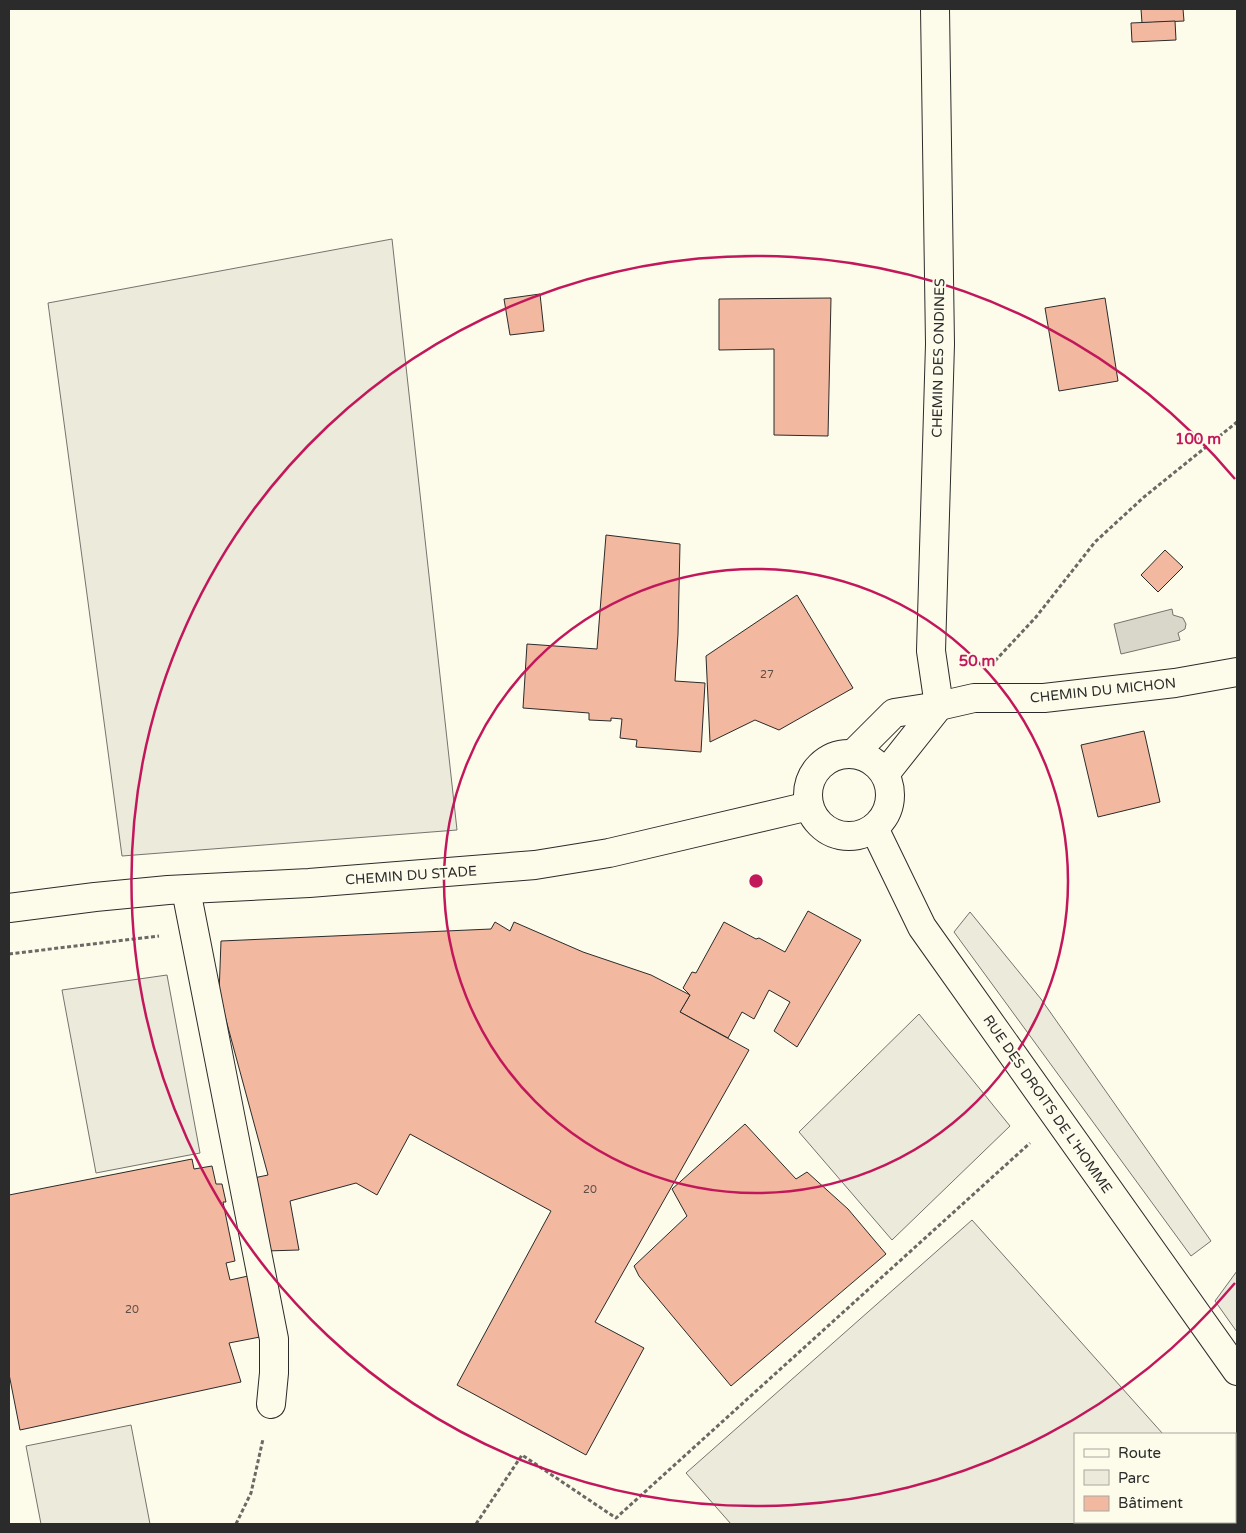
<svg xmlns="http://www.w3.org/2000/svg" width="1246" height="1533" font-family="'Varela Round',sans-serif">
	<rect width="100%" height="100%" fill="#fdfbea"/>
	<g fill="#ecebdb" stroke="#74746e">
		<polygon points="919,1014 1010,1126 892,1240 799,1132"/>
		<polygon points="972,1220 1163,1434 1075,1434 1075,1522 1235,1522 1235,1515 1237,1518 1237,1524 731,1524 686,1473"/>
		<polygon points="131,1425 150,1524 41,1524 26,1446"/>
	</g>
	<g fill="#eceadb" stroke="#74746e">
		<polygon points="392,239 457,830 122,856 48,303"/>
		<polygon points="970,912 1041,999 1211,1241 1191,1256 954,932"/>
		<polygon points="167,975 200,1153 96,1173 62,990"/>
		<polygon points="1237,1271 1237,1332 1215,1301"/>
	</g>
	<polygon fill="#d8d7c9" stroke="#74746e" points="1172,609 1173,615 1183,618 1186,624 1185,629 1178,633 1180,640 1121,654 1114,624"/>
	<g fill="#f2b8a0" stroke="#2b2b2b">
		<polygon points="1141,9 1183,9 1184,21 1142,23"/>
		<polygon points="1175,21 1176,40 1132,42 1131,23"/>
		<polygon points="540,294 544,331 510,335 504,299"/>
		<polygon points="831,298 828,436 774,435 774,349 719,350 719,299"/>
		<polygon points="1105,298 1118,381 1059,391 1045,308"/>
		<polygon points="606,535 680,544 678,634 675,681 705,683 701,752 636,747 637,740 620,738 622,719 611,718 611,721 589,720 589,713 523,708 527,644 597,649"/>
		<polygon points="1165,550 1183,567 1158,592 1141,575"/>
		<polygon points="797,595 853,688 779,730 755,720 710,742 706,656"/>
		<polygon points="1144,731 1160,802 1098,817 1081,745"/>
		<polygon points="808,911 861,940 797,1047 774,1031 790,1002 769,990 754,1019 742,1012 728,1038 680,1012 690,995 683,988 692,972 696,973 724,922 756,939 759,938 785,952"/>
		<polygon points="495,922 510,931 514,922 583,952 651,975 690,995 680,1012 749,1050 595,1322 644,1348 586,1455 457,1385 551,1211 410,1134 377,1195 356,1183 290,1201 299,1250 266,1251 249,1179 268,1175 219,994 221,941 491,929"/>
		<polygon points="745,1124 796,1179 807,1172 848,1209 886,1254 731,1386 639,1276 634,1266 687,1216 672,1189"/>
		<polygon points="192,1159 194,1169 212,1166 216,1184 222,1184 226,1202 223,1202 235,1261 226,1263 230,1280 248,1276 260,1337 229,1343 241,1382 20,1430 9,1374 9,1195"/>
	</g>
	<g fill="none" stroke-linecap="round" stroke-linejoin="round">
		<defs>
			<g id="minor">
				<polyline points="935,9 940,344 931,651 939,706"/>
				<circle cx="849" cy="795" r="41"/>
				<polyline points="853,754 894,713 939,706 974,698 1044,698 1175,683 1237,672"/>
				<polyline points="885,774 939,706"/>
				<polyline points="874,828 922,927 1237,1371"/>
				<polyline points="186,890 274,1339 274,1373 271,1404"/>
				<polyline points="9,908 95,897 168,890 309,883 535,865 609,853 809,806"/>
			</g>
		</defs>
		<use href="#minor" stroke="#2b2b2b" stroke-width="30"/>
		<g stroke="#6a6964" stroke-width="3" stroke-dasharray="4 2.5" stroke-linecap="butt">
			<polyline points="995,661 1036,617 1095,542 1144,497 1237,422"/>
			<polyline points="9,954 159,936"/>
			<polyline points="236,1524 251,1493 263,1439"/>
			<polyline points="476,1524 522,1455 616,1518 1030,1143"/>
		</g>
		<use href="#minor" stroke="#fdfbea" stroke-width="28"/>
	</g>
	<g fill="none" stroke="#c2185b" stroke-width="2.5">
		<circle cx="756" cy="881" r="312"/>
		<path d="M1235 1283A625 625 0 1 1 1235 479"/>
	</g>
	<g text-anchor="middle" stroke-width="4" stroke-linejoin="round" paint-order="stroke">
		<g font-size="11" fill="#5d4e48">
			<text x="767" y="678">27</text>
			<text x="590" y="1193">20</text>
			<text x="132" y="1313">20</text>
		</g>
		<g font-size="14" fill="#2b2b2b" stroke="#fdfbea">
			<text transform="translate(938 358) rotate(-89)" y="5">CHEMIN DES ONDINES</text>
			<text transform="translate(1103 690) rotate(-6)" y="5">CHEMIN DU MICHON</text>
			<text transform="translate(411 875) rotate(-4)" y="5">CHEMIN DU STADE</text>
			<text transform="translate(1048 1104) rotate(55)" y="5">RUE DES DROITS DE L'HOMME</text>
		</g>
	</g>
	<circle cx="756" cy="881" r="8" fill="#c2185b" stroke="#fdfbea" stroke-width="2.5"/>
	<g font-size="15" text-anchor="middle" font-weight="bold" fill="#c2185b" stroke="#fdfbea" stroke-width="4" stroke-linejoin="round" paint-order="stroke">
		<text x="1198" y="444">100 m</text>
		<text x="977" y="666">50 m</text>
	</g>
	<rect width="1246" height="1533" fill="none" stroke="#2b2b2b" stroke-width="20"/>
	<rect x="1074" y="1433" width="162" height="90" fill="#fdfbea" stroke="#a9a89e"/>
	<rect x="1084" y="1449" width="25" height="8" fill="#fdfbea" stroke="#a9a89e"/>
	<text x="1118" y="1458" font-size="15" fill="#2b2b2b">Route</text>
	<rect x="1084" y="1470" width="25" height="15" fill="#ecebdb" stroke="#a9a89e"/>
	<text x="1118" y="1483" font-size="15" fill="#2b2b2b">Parc</text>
	<rect x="1084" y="1496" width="25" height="15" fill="#f2b8a0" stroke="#a9a89e"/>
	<text x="1118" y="1508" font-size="15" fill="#2b2b2b">Bâtiment</text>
</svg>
